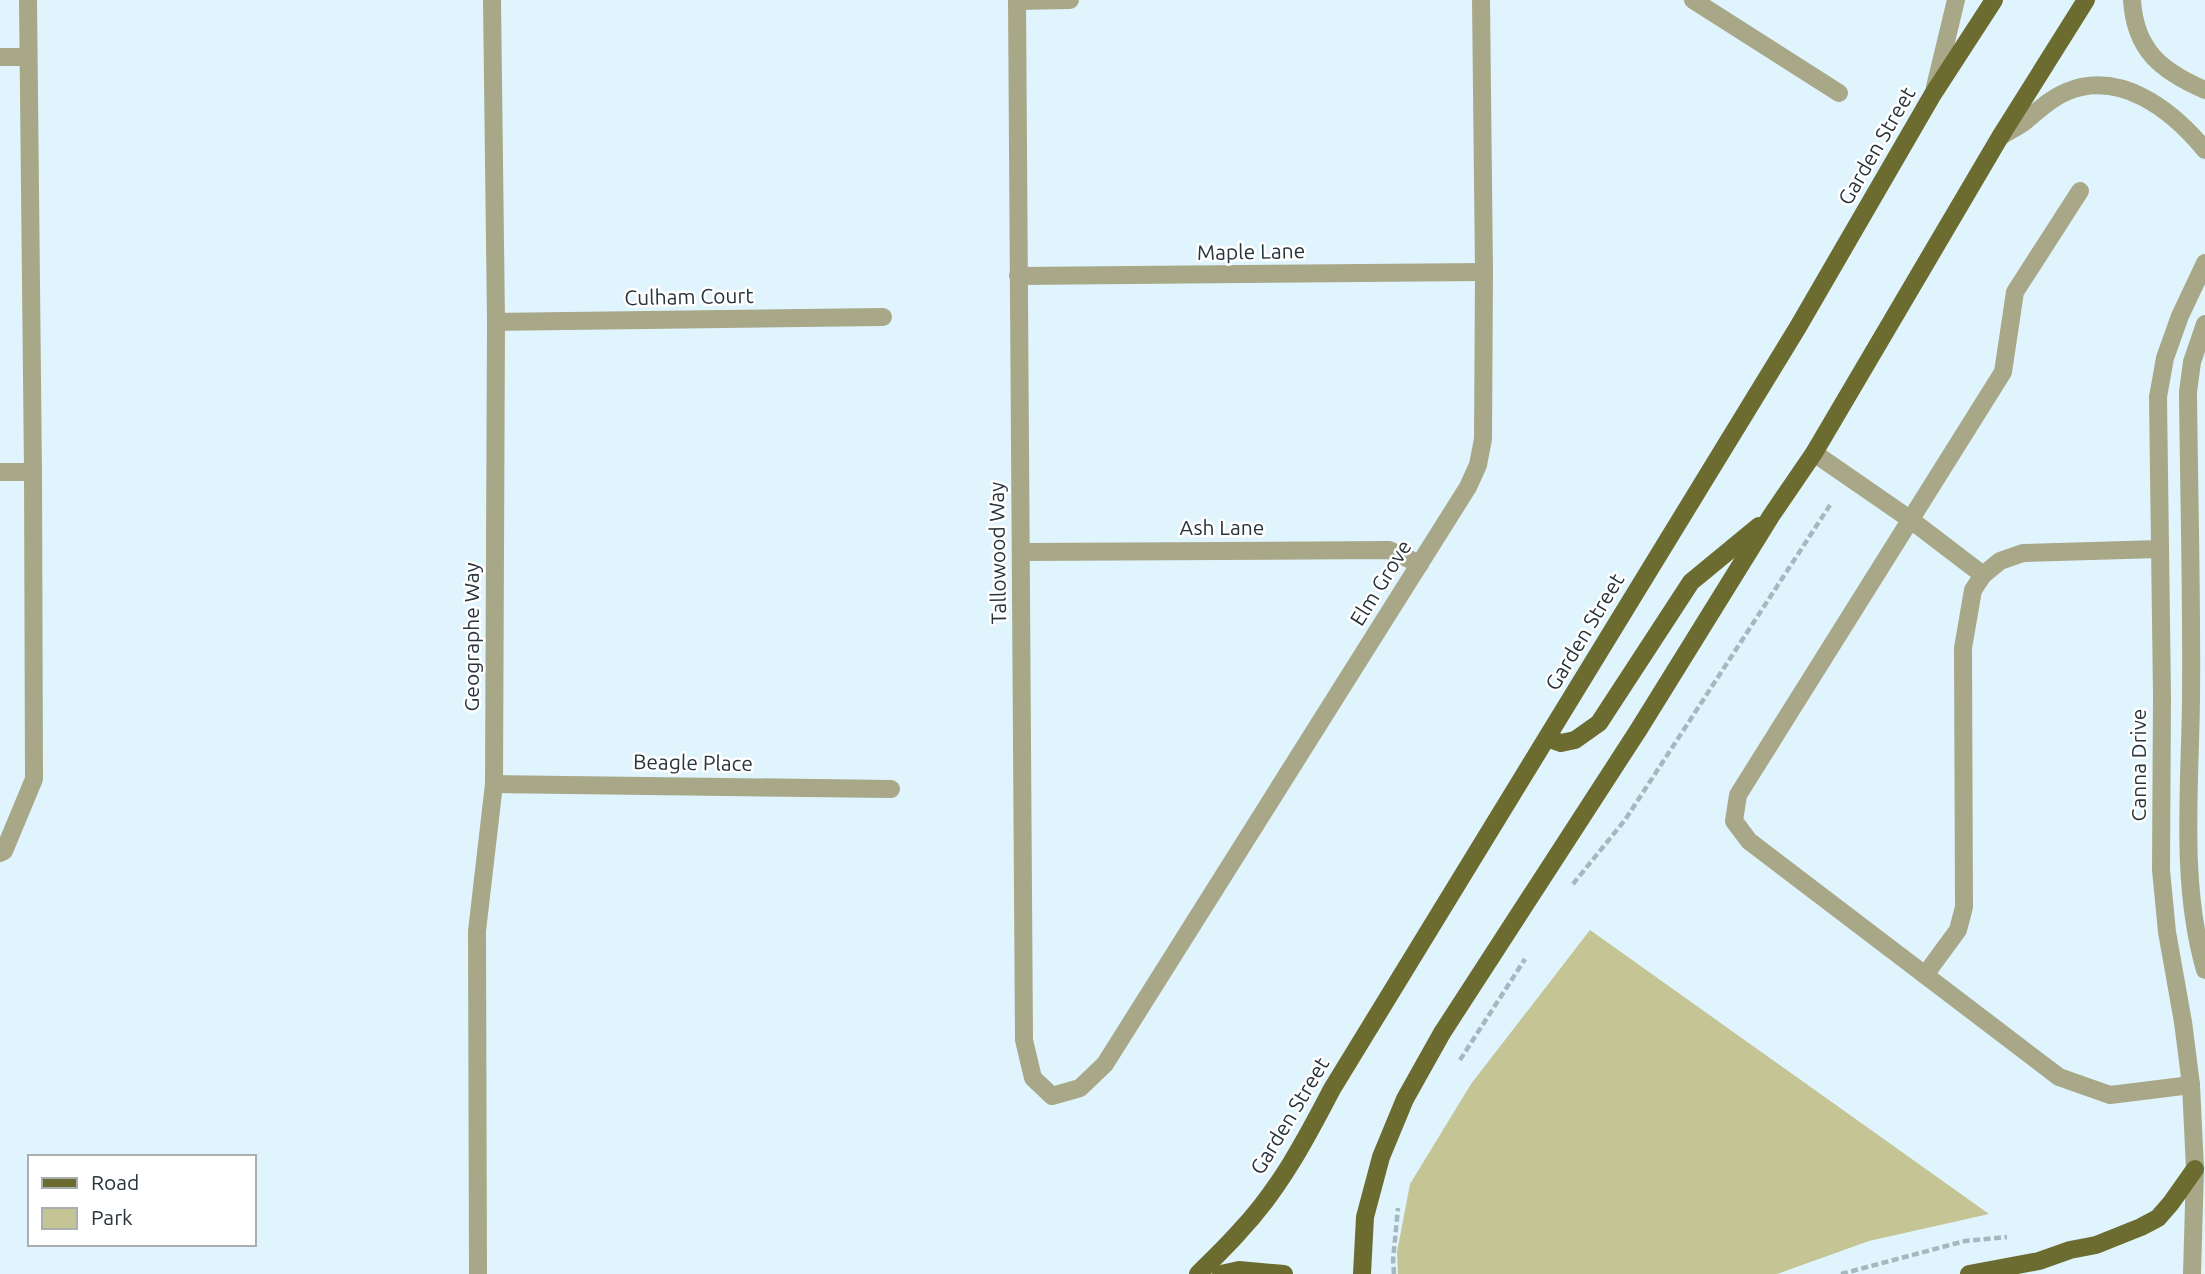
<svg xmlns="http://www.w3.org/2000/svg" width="2205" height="1274" font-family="Ubuntu,sans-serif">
	<rect width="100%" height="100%" fill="#e0f4fe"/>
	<polygon fill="#c4c494" points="1590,930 1989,1214 1869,1241 1777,1274 1398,1274 1397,1252 1410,1184 1471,1084"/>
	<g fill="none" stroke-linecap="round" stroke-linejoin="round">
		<g stroke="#a6b7c0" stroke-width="4.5" stroke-dasharray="7 3.5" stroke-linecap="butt">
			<polyline points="1573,884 1625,820 1830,505"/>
			<polyline points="1460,1060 1525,959"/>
			<polyline points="1394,1274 1393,1260 1398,1208"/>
			<polyline points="1841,1274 1965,1241 2007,1237"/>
		</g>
		<g stroke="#a8a889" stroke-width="18">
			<polyline points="1017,0 1024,1040 1033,1078 1052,1096 1080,1088 1105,1064 1468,487 1478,465 1483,439 1484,272 1481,0"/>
			<polyline points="1693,0 1839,93"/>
			<path d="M2132,0C2135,50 2161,71 2205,90"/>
			<polyline points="1017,1 1070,0"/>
			<polyline points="0,57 28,57"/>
			<polyline points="1935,87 1956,0"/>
			<path d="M2000,137C2007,132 2016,128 2023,123C2037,112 2049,99 2066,92C2120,69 2172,110 2205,150"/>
			<polyline points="2080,191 2015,292 2003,372 1738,795 1734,821 1749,841 2059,1077 2110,1095 2191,1085"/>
			<polyline points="1018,276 1484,272"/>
			<polyline points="496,322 883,317"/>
			<path d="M2205,324L2192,362L2188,392C2189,495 2192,597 2191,700C2190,790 2180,883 2205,970"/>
			<polyline points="1814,453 1911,520 1983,575"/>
			<polyline points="0,472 33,472"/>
			<polyline points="1021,552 1389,550 1420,564"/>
			<polyline points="494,784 891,789"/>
			<polyline points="0,853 4,851 34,779 33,472 28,0"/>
			<polyline points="1925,975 1958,930 1964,907 1963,648 1973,590 1983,575 2000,561 2023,553 2159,549"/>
			<polyline points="478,1274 477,931 494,784 496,322 492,0"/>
			<polyline points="2192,1274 2195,1169 2191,1085 2183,1022 2167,932 2161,870 2162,696 2158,397 2165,358 2180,316 2205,263"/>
		</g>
		<g stroke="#6d6c30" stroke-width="18">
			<polyline points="1547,738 1561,743 1575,740 1599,723 1691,582 1759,526"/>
			<path d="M1198,1274C1212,1260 1227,1246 1240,1231C1279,1190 1306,1139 1332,1089L1798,327L1933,94L1994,0"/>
			<polyline points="1221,1274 1239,1270 1284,1274"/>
			<polyline points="1362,1274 1365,1217 1381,1157 1405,1099 1442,1033 1639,729 1771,516 1814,453 2000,137 2086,0"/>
			<polyline points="1969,1274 2039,1261 2070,1250 2096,1245 2141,1227 2158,1218 2171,1203 2195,1169"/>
		</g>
	</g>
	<g text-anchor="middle" stroke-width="5" stroke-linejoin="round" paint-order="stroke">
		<g font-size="21" fill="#27343b" stroke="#fff">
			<text transform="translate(1877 146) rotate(-60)" y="7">Garden Street</text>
			<text transform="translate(1251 252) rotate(-1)" y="7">Maple Lane</text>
			<text transform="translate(689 297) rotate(-1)" y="7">Culham Court</text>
			<text x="1222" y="535">Ash Lane</text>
			<text transform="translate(998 553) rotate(-91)" y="7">Tallowood Way</text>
			<text transform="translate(1381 583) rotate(-58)" y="7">Elm Grove</text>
			<text transform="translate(1585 632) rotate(-59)" y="7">Garden Street</text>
			<text transform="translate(472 637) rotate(-90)" y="7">Geographe Way</text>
			<text transform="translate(693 763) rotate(1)" y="7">Beagle Place</text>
			<text transform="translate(2139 765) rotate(-90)" y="7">Canna Drive</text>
			<text transform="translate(1290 1116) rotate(-59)" y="7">Garden Street</text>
		</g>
	</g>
	<rect x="28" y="1155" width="228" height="91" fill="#ffffff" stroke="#a9aeb1" stroke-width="2"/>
	<rect x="42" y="1178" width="35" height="10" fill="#6d6c30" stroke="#a9aeb1" stroke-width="2"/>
	<text x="91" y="1190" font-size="21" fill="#27343b">Road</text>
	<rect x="42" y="1208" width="35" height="21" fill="#c4c494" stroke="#a9aeb1" stroke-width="2"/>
	<text x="91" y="1225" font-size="21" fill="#27343b">Park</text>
</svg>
